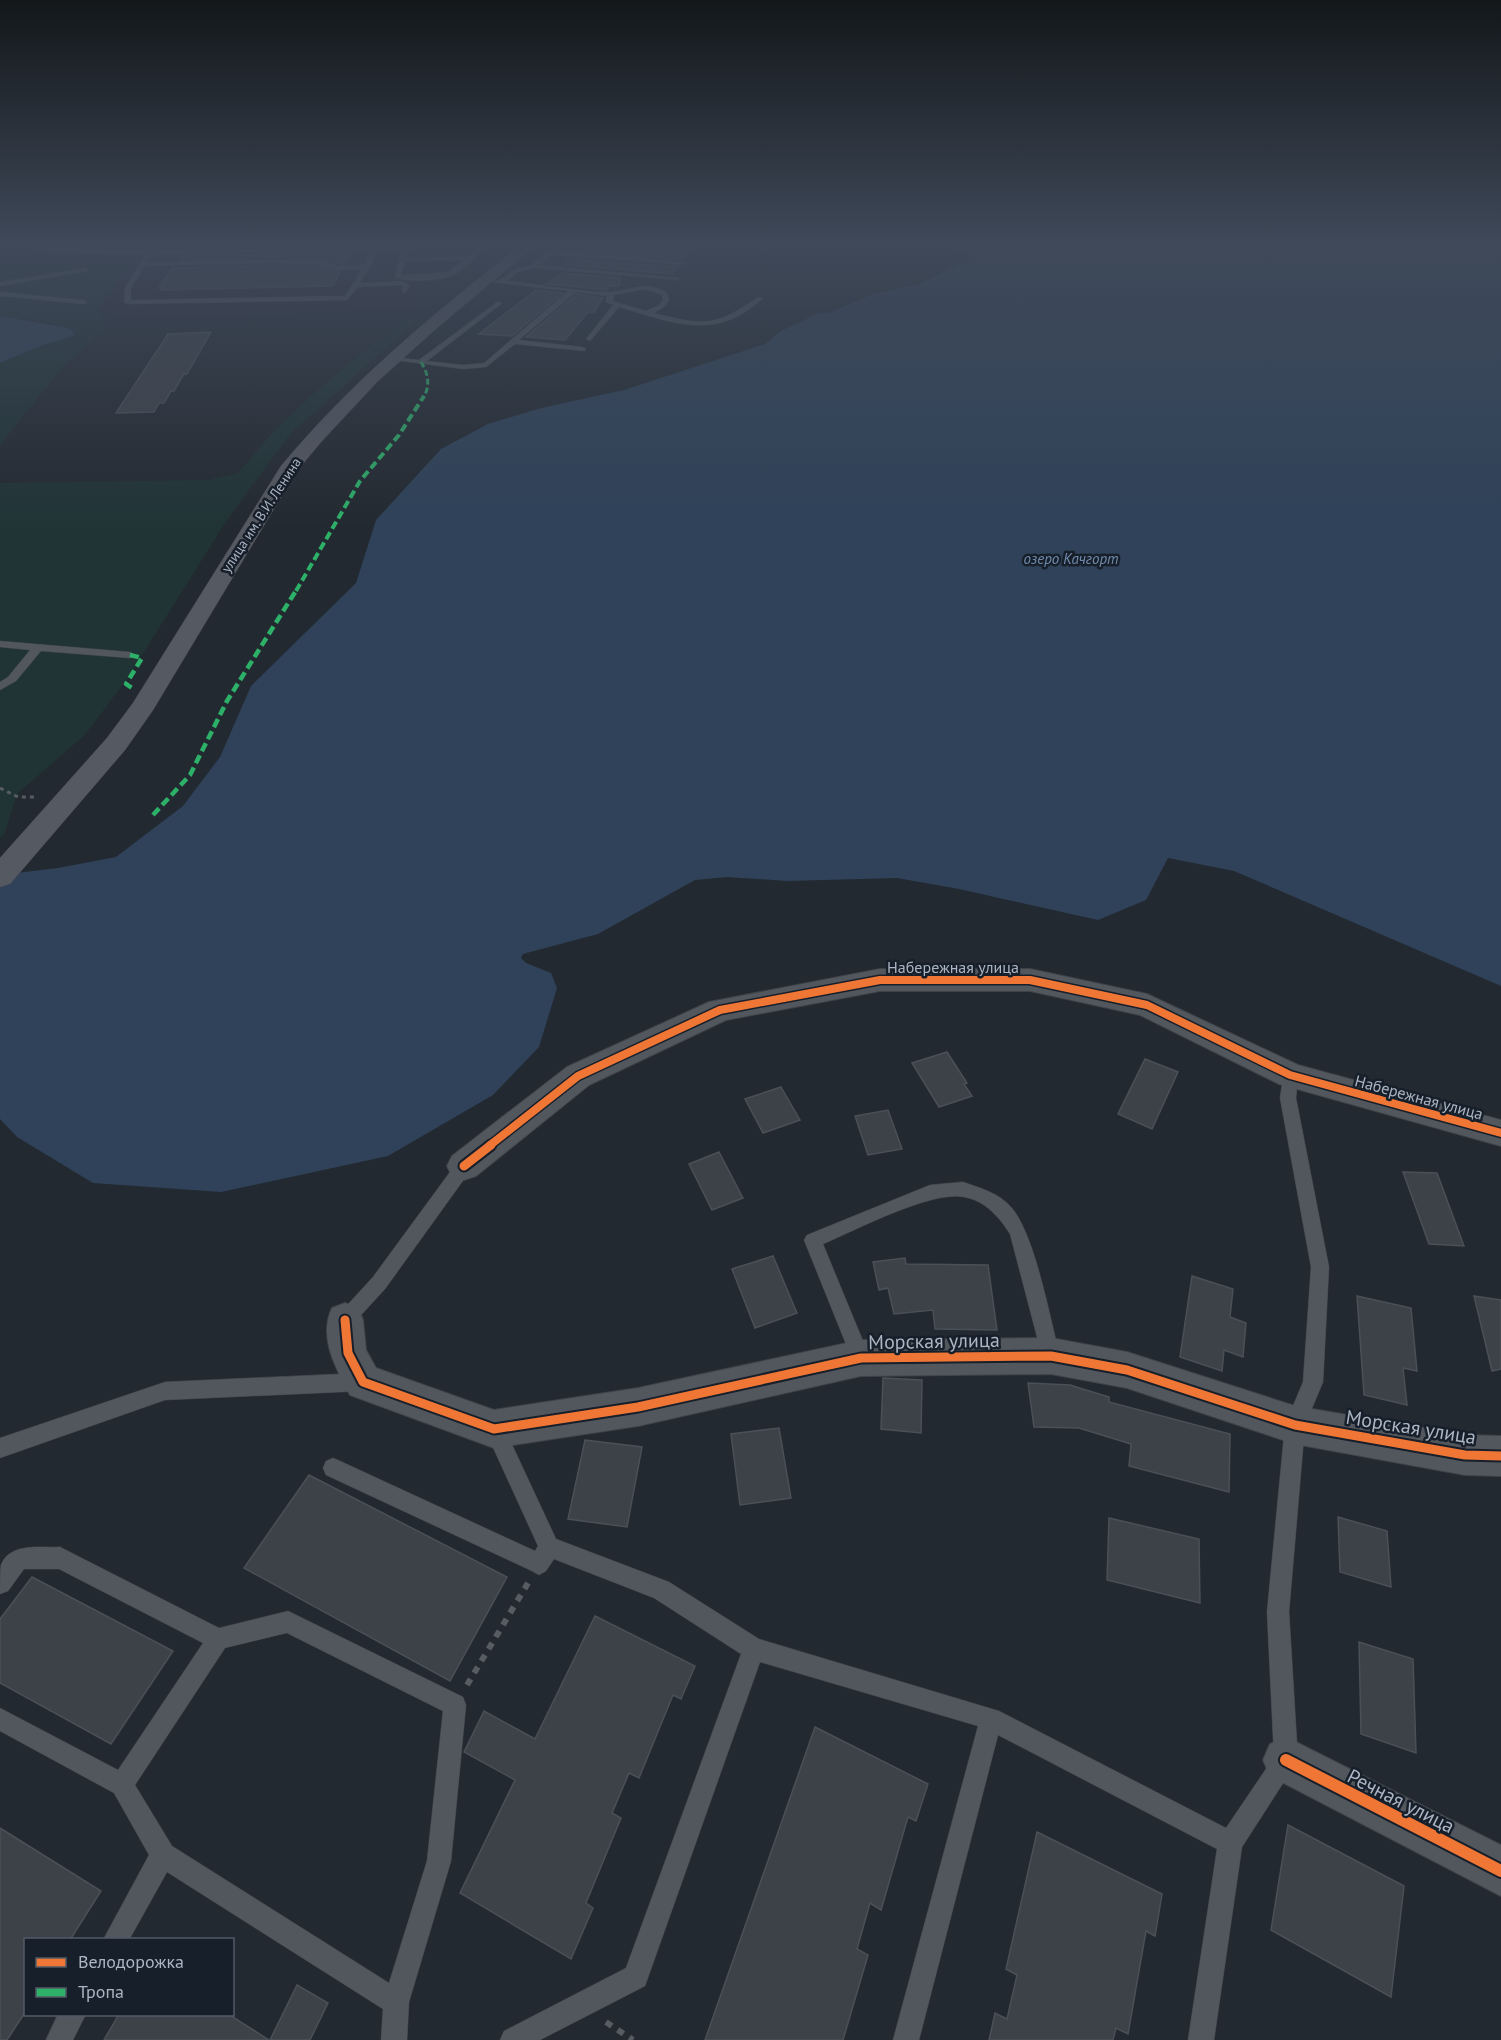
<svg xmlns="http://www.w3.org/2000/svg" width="1501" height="2040" font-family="'PT Sans',sans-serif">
	<rect width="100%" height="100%" fill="#232930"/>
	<polygon fill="#2a2936" points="0,245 392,245 377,282 421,281 413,310 135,317 97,310 134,260 0,250"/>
	<g fill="#203335">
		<polygon points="36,245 150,245 146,250 66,248"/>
		<path d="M0,250L135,260L97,310L107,327L61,368L0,445V363L40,346L73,336V332C56,320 22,320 0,316Z"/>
		<path d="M358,250L366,254L363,261C354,268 340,268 332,260L250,259L254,253Z"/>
		<polygon points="245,253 241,258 156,261 152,259 160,255"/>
		<polygon points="415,314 424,314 291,433 227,520 127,679 85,735 17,794 4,835 0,838 0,483 209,480 238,473 274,431 311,396 364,351"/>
	</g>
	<g fill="#2f4259">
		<polygon points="963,245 1501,245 1501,986 1234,871 1168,858 1146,900 1098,920 959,889 897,878 788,881 727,877 695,880 598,934 523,954 521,958 526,963 551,973 557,988 539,1047 493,1095 388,1156 221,1192 93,1183 17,1137 0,1119 0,875 58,868 116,857 183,806 220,757 251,686 356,583 376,520 441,449 488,424 541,408 624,390 765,344 781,331 819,313 829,313 871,295 920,284 972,258 969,253 958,250 959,246"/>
		<polygon points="0,316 68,328 74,332 73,336 40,346 0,363"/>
	</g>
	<g fill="#3d4248" stroke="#4a5058" stroke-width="1.5">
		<polygon points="190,245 352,245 187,248"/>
		<polygon points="584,245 671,245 637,255 578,250"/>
		<polygon points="680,245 694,245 682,260 656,257 679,249"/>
		<polygon points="349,252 344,264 323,259 272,257 179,259 181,256"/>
		<polygon points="569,259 677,267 672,274 565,265"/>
		<polygon points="272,265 322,267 340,272 333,286 160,290 163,286 159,286 173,268"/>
		<polygon points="562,273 621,278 619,286 610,286 607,290 545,284"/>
		<polygon points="536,290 563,293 512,336 479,334"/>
		<polygon points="577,294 603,298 594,312 588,312 565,340 526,337"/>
		<polygon points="211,332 187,374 184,374 174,391 171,391 164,403 159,403 154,412 116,413 168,334"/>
		<polygon points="947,1052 967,1083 964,1084 972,1096 939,1107 912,1063"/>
		<polygon points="1145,1059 1178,1072 1152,1129 1118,1114"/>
		<polygon points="781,1087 800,1120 763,1133 745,1099"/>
		<polygon points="888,1110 902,1149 868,1155 855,1116"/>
		<polygon points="719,1152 743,1198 712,1210 689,1164"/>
		<polygon points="1403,1172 1437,1173 1464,1246 1429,1244"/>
		<polygon points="773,1256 797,1313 755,1328 732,1269"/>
		<polygon points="905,1258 906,1264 988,1265 997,1330 935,1329 933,1310 894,1314 888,1288 879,1290 873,1262"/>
		<polygon points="1192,1276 1233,1289 1230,1317 1246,1323 1243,1357 1224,1350 1222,1371 1180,1357"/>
		<polygon points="1357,1296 1411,1308 1417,1371 1403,1368 1407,1405 1364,1395"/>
		<polygon points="1474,1296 1501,1300 1501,1369 1492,1371"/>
		<polygon points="883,1378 922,1380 921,1433 881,1429"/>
		<polygon points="1028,1383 1070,1385 1109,1397 1109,1402 1230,1434 1229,1492 1129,1466 1131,1444 1079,1428 1034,1427"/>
		<polygon points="779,1428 791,1498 740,1505 731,1434"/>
		<polygon points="585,1440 642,1447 627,1527 568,1519"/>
		<polygon points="309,1475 507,1577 450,1681 244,1568"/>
		<polygon points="1338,1517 1387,1531 1391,1587 1340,1572"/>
		<polygon points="1109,1518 1199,1539 1200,1603 1107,1580"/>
		<polygon points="32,1577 173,1651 111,1744 0,1683 0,1619"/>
		<polygon points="595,1616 695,1666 681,1699 673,1695 639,1778 629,1773 612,1813 621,1818 586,1903 593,1908 571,1959 460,1893 515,1780 464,1752 484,1711 535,1739"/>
		<polygon points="1359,1642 1413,1659 1416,1753 1361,1734"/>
		<polygon points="815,1727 928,1784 916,1821 908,1817 881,1910 870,1903 857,1949 868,1955 843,2040 705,2040"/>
		<polygon points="1288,1825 1404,1886 1391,1997 1271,1930"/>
		<polygon points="0,1828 101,1891 70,1940 26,1940 26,2011 7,2040 0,2040"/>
		<polygon points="1037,1832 1162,1894 1155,1936 1146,1931 1128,2034 1116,2028 1113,2040 989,2040 995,2013 1007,2019 1017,1975 1006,1969"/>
		<polygon points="297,1985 328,2003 310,2040 270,2040"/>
		<polygon points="119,2014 228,2014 269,2040 104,2040"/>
	</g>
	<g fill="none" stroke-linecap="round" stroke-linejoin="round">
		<defs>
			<g id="service">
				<path d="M16,245L147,251L153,245L156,247L154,251L469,245L409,248L406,258L468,256L480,245H487C478,254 463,272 451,276C436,281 409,283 395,277L402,249H377L370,267L360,283L402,281L410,285L405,293L402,291L403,286L401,285L358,287L347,300L127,304L124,302L125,288L145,255L53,252ZM370,249L364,265L338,266L323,261L272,259L147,262L151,255ZM463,260L449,272L401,275L405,262ZM272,263L322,265L337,270L362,269L345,296L131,300V288L145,266Z"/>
				<path d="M557,245H564L556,251L637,257L678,245V247L646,258L687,263L684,265L552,255L539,265L681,278L678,280L533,268L518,272L507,281C538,284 579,292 609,292C631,291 647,279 667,293L669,300L664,307L654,313C703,326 716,327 758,297L763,298C717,342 673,323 619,307L590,341L586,339L613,305L606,302L607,296L576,292L519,340L582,347L586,349L585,351L515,344L486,367L463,369L387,359L391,357L419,360L497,302H501V304L427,361L463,365L484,363L568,291L492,282L499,280L514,270L531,265ZM646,289L662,295L663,300L659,305L646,311L613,301L614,295Z"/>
				<polygon points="86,268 88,271 0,286 0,282"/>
				<polygon points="0,292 84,300 87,302 84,304 0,296"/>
				<polygon points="0,641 130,652 135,655 130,658 41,651 16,681 0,690 0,682 8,677 30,650 0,647"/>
				<polygon points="1290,1069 1296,1071 1298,1075 1296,1098 1329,1267 1323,1382 1305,1425 1289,1612 1298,1760 1242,1847 1214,2040 1188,2040 1217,1849 998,1735 919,2040 893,2040 978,1726 760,1662 645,1986 540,2040 500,2040 504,2031 626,1968 741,1654 654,1598 554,1559 546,1571 539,1575 532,1571 326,1475 323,1468 326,1461 333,1458 340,1461 535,1551 538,1546 485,1430 488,1423 495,1420 502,1423 556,1539 669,1582 759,1639 999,1711 1226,1828 1274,1757 1267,1612 1285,1425 1303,1382 1311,1267 1280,1098 1284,1071"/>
				<polygon points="464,1159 470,1161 472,1166 470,1171 385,1289 351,1326 345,1328 339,1326 336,1320 339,1314 373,1277 458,1161"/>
				<path d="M963,1182C980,1188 999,1193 1011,1207C1035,1234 1050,1319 1060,1356L1058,1362L1051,1365L1044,1362L1042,1356L1010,1234C999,1217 986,1201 964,1197C932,1190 856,1230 823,1244L870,1358L868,1364L861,1367L854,1364L804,1240L807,1235L930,1185Z"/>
				<polygon points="363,1373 370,1376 373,1382 370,1388 363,1391 165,1400 0,1458 0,1438 165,1382"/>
				<path d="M60,1547L219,1628L288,1611L463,1697L466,1705L451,1861L409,2002L407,2040H381L383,2009L167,1872L129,1940H103L149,1855L114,1793L0,1731V1708L118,1770L203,1643L59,1569H24L8,1591L0,1594C0,1586 0,1572 1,1565C10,1542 40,1548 60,1547ZM287,1633L443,1711L427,1861L389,1983L172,1846L135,1785L225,1648Z"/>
				<polygon points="58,2014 86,2014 73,2040 46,2040"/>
			</g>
			<g id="minor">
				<polygon points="880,969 1030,969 1147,994 1298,1065 1501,1120 1501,1146 1279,1084 1140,1015 1030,991 880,991 726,1020 589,1085 476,1176 464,1180 452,1176 447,1166 452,1156 567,1067 709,1002"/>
				<path d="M345,1303L358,1308L363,1320L366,1350L376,1368L494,1410L638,1388L861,1340L1051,1338L1127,1352L1295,1406L1465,1435L1501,1436V1476L1465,1475L1295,1444L1127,1388L1051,1374L861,1376L638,1426L494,1448L350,1395C336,1368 318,1338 332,1308Z"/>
				<polygon points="1286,1737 1501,1845 1501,1896 1270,1776 1263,1760 1270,1744"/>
			</g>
			<path id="primary" d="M521,245H536L438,327L377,382L321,442L296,472L153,710L125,750L10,884L0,887V858L107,738L133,703L281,466C352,381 434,313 521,245Z"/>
		</defs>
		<use href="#service" stroke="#3f4349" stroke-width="1"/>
		<use href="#minor" stroke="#3f4349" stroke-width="2"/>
		<use href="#primary" stroke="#40454d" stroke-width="1"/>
		<polyline stroke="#565c62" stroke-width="3" stroke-dasharray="4 4" stroke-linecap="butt" points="0,788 18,797 35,797"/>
		<g stroke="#565c62" stroke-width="6" stroke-dasharray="7 7" stroke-linecap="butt">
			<polyline points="467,1685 528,1583"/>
			<polyline points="606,2022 633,2040"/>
		</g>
		<use href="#service" fill="#52575e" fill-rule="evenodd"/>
		<use href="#minor" fill="#52575e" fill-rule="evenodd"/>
		<use href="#primary" fill="#555961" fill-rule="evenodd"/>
		<g stroke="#2db169" stroke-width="3" stroke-dasharray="6 3" stroke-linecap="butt">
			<polyline points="676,246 683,245"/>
			<path d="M421,362C428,373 431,386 423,398"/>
		</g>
		<polyline stroke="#2db169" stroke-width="4" stroke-dasharray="8 4" stroke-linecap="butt" points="296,591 360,481 399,435 424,396"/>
		<g stroke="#2db169" stroke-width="4.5" stroke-dasharray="9 4.5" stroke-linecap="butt">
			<polyline points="130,655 142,658 126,684 135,690"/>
			<polyline points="153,815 190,775 227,701 297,589"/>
		</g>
		<defs>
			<polyline id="cycleway-far2" points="489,1146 578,1076 720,1010 880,980 1030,980 1147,1005 1290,1075 1501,1133"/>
			<g id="cycleway-far1">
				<polyline points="464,1166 491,1145"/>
				<polyline points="345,1320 348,1353 363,1382 494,1429 638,1407 861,1358 1051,1356 1127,1370 1295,1425 1465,1455 1501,1456"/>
			</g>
			<polyline id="cycleway" points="1286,1760 1501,1871"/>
		</defs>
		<use href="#cycleway-far2" stroke="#171f2a" stroke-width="11"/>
		<use href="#cycleway-far1" stroke="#171f2a" stroke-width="13"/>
		<use href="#cycleway" stroke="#171f2a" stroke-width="16"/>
		<use href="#cycleway-far2" stroke="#f07635" stroke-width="8"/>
		<use href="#cycleway-far1" stroke="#f07635" stroke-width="9"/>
		<use href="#cycleway" stroke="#f07635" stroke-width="12"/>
	</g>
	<linearGradient id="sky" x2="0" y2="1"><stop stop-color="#13171a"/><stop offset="0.46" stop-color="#3f4959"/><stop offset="1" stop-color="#3f4959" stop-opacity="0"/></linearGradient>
	<rect width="1501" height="530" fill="url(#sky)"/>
	<g text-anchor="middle" stroke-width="5" stroke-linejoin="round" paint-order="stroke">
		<g font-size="14" fill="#abb5c3" stroke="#171f2a">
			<text transform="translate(261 515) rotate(-57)" y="5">улица им. В.И. Ленина</text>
		</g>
		<g font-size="15" font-style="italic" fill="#728cad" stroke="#171f2a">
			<text x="1071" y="564">озеро Качгорт</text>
		</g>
		<g font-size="16" fill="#abb5c3" stroke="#171f2a">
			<text x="953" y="973">Набережная улица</text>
			<text transform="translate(1419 1097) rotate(15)" y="6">Набережная улица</text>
		</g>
		<g font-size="20" fill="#abb5c3" stroke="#171f2a">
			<text transform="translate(934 1341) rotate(-1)" y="7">Морская улица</text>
			<text transform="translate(1411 1427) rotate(9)" y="7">Морская улица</text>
			<text transform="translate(1401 1801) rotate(27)" y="7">Речная улица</text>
		</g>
	</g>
	<rect x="24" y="1938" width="210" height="78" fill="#171f2a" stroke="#525b67" stroke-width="1.5"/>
	<rect x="36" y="1958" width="30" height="9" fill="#f07635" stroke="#525b67" stroke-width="1.5"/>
	<text x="78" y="1968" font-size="18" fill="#abb5c3">Велодорожка</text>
	<rect x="36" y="1988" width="30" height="9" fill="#2db169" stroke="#525b67" stroke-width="1.5"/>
	<text x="78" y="1998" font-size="18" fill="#abb5c3">Тропа</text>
</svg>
